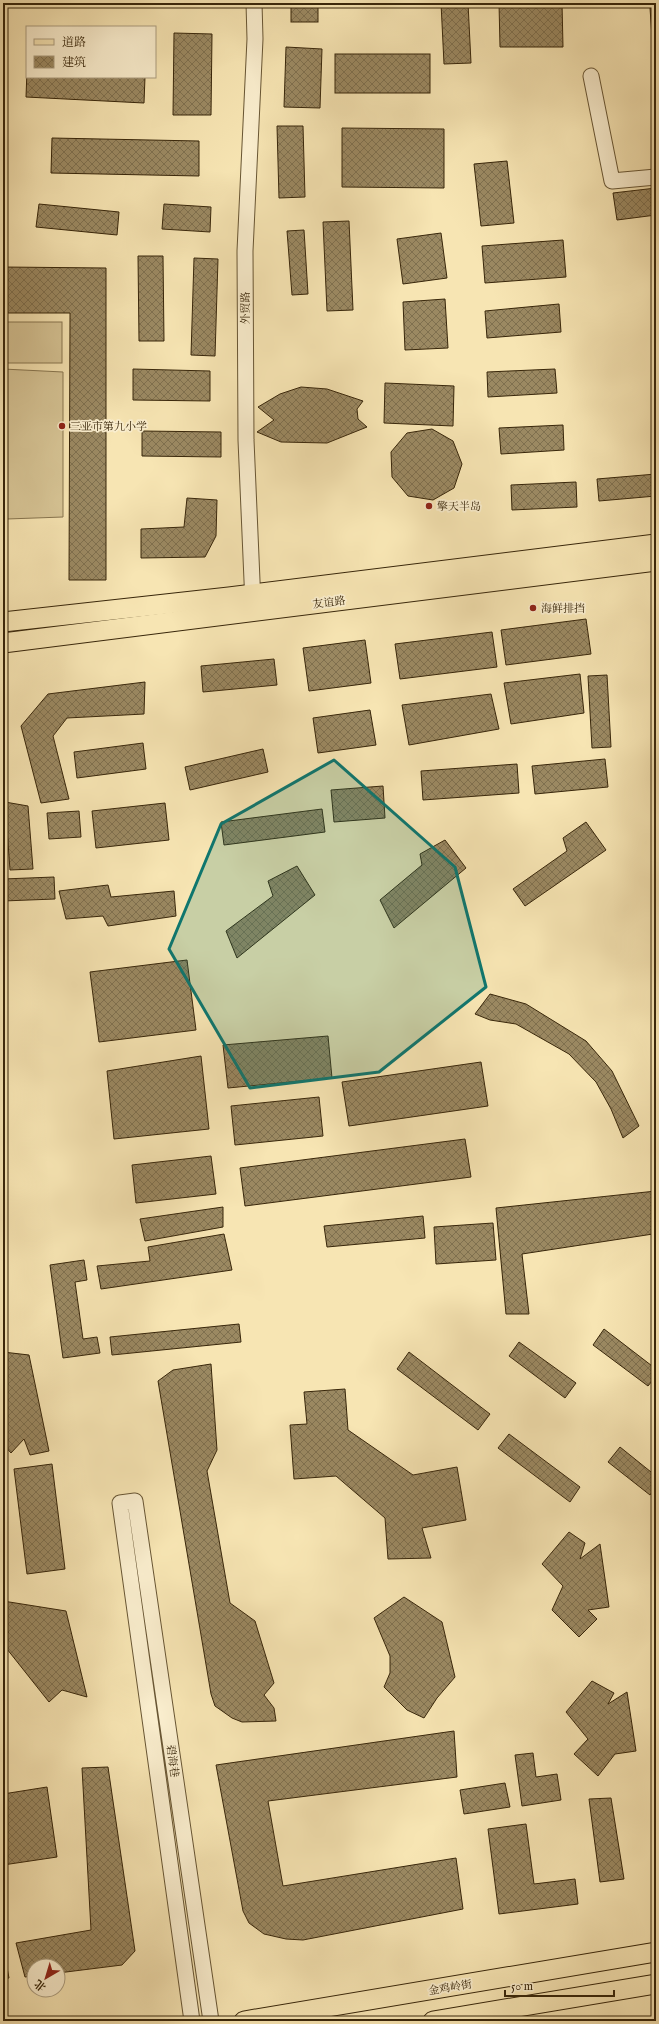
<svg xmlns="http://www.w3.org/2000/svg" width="659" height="2024" font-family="'IM FELL English','Noto Serif SC',serif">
	<defs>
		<pattern id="building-cross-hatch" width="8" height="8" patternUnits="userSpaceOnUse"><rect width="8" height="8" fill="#9b8962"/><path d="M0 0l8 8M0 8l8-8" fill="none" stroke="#7f704f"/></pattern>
	</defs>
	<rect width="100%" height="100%" fill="#f7e5b3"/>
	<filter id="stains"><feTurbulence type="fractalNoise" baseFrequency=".005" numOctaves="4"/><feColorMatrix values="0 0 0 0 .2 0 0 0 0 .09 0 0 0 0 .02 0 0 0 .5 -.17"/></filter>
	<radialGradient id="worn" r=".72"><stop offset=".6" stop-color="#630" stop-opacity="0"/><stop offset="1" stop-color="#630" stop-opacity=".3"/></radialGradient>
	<g fill="#d7c596" stroke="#887650">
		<rect x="3" y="322" width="59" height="41"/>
		<polygon points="3,369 63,372 63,517 7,519"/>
	</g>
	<g fill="url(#building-cross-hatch)" stroke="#38260a">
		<rect x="291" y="3" width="27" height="19"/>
		<polygon points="441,3 468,3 471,63 444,64"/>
		<polygon points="499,3 562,3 563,47 500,47"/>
		<polygon points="656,3 656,75 654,66 650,8"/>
		<polygon points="174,33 212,34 211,115 173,115"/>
		<polygon points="286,47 322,49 320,108 284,107"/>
		<polygon points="3,49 7,49 4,115 3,115"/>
		<rect x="335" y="54" width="95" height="39"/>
		<polygon points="27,70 27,77 145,77 144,103 26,97"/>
		<polygon points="277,126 303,126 305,197 279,198"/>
		<polygon points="342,128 444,129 444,188 342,187"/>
		<polygon points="52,138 199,141 199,176 51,173"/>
		<polygon points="507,161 514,223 481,226 474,164"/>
		<polygon points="656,188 656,215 617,220 613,193"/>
		<polygon points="39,204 119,212 117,235 36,227"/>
		<polygon points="164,204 211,207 210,232 162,229"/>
		<polygon points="349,221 353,310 327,311 323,222"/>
		<polygon points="304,230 308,294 292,295 287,231"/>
		<polygon points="441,233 447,278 403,284 397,239"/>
		<polygon points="563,240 566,277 485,283 482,246"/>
		<polygon points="138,256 163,256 164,341 139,341"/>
		<polygon points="194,258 218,259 215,356 191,355"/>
		<polygon points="3,267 106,268 106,580 69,580 70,313 3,313"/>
		<polygon points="445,299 448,348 405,350 403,302"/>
		<polygon points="559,304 561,332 487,338 485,311"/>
		<polygon points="133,369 210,371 210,401 133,400"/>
		<polygon points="555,369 557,393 488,397 487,372"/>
		<polygon points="385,383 454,386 453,426 384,423"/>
		<polygon points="301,387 327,389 363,401 357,409 358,419 367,427 327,443 281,442 257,432 274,420 258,407 280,394"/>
		<polygon points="563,425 564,450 501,454 499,428"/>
		<polygon points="432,429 453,441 462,464 454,488 433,500 408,496 392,477 391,452 407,433"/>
		<polygon points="142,431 221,432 221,457 142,456"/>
		<polygon points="656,474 656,496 599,501 597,479"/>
		<polygon points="576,482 577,507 512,510 511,485"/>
		<polygon points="187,498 217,500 216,536 205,557 141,558 141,529 184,527"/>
		<polygon points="586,619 591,654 506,665 501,630"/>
		<polygon points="492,632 497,667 400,679 395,644"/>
		<polygon points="365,640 371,683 309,691 303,648"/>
		<polygon points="274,659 277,685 203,692 201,666"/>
		<polygon points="580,674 584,713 511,724 504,683"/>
		<polygon points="607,675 611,747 592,748 588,676"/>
		<polygon points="145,682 144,714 67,718 53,736 69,799 41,803 21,726 48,694"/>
		<polygon points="491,694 499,729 409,745 402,705"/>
		<polygon points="370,710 376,745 318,753 313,718"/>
		<polygon points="143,743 146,769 77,778 74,752"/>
		<polygon points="263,749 268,772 190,790 185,767"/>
		<polygon points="605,759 608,787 535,794 532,766"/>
		<polygon points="517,764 519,793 423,800 421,771"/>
		<polygon points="383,786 385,818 334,822 331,790"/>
		<polygon points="5,802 28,806 33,869 10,870"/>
		<polygon points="165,803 169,840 96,848 92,811"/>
		<polygon points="322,809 325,832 224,845 221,822"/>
		<polygon points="79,811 81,837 49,839 47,813"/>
		<polygon points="586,822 606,850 525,906 513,889 567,851 563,838"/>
		<polygon points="445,840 466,868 394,928 380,900 422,865 420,854"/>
		<polygon points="297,866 315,895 237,958 226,931 273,896 268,881"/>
		<polygon points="54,877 55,899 3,901 3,879"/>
		<polygon points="108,885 111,897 174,891 176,916 108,926 103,916 66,919 59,891"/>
		<polygon points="187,960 196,1030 99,1042 90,972"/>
		<polygon points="490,994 526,1004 586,1041 612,1071 639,1126 623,1138 611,1109 596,1082 569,1054 516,1024 490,1020 475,1014"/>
		<polygon points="328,1036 332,1078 228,1088 223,1045"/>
		<polygon points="201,1056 209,1129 114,1139 107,1071"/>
		<polygon points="481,1062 488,1106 349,1126 342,1082"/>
		<polygon points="319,1097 323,1136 235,1145 231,1106"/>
		<polygon points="465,1139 471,1177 245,1206 240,1168"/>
		<polygon points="211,1156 216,1194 136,1203 132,1165"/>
		<polygon points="656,1191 656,1245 653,1234 522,1254 529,1314 506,1314 496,1208"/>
		<polygon points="223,1207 223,1227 145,1241 140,1219"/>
		<polygon points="423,1216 425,1238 327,1247 324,1226"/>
		<polygon points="493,1223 496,1260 436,1264 434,1227"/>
		<polygon points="224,1234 232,1270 101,1289 97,1266 150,1261 148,1247"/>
		<polygon points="84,1260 87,1280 75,1282 83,1339 97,1337 100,1353 63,1358 50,1265"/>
		<polygon points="239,1324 241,1342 112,1355 110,1337"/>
		<polygon points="604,1329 656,1369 656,1376 648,1386 593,1345"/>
		<polygon points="519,1342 576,1383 565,1398 509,1356"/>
		<polygon points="3,1352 29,1355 49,1451 30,1455 24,1439 11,1453 3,1444"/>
		<polygon points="409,1352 490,1414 478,1430 397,1369"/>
		<polygon points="211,1364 217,1450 207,1471 230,1603 255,1621 274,1683 264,1695 274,1708 276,1721 242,1722 232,1718 215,1706 211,1694 158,1381 173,1370"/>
		<polygon points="345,1389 348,1430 413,1475 457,1467 466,1520 422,1528 431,1558 388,1559 385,1518 336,1476 294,1479 290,1425 307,1424 304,1392"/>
		<polygon points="509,1434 580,1487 570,1502 498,1448"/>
		<polygon points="620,1447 656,1476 656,1487 650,1495 608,1462"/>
		<polygon points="52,1464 65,1569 27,1574 14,1469"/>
		<polygon points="569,1532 585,1543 580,1559 600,1544 609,1607 588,1610 597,1619 579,1637 552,1610 563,1586 542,1564"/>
		<polygon points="404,1597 442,1622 455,1677 437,1698 424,1718 407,1710 384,1687 390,1673 390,1656 374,1618"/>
		<polygon points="3,1601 66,1611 87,1697 62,1690 49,1702 3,1644 3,1637 8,1633"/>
		<polygon points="592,1681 614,1693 608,1704 627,1692 636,1751 615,1754 598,1776 574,1754 588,1739 566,1712"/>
		<polygon points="454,1731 457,1777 268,1801 283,1886 456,1858 463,1909 303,1940 286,1939 264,1934 249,1923 243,1911 216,1765"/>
		<polygon points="533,1753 536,1777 557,1774 561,1800 522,1806 515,1755"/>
		<polygon points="108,1767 135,1951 122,1965 58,1973 58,1966 34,1966 34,1976 25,1977 16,1943 91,1930 82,1768"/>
		<polygon points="505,1783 510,1807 464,1814 460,1790"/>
		<polygon points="47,1787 57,1857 3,1865 3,1794"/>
		<polygon points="611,1798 624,1879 600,1882 589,1799"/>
		<polygon points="526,1824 534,1884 575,1879 578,1904 499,1914 488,1829"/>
		<polygon points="3,1947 9,1978 3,1979"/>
	</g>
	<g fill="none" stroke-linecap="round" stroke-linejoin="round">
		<defs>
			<g id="minor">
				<polyline points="591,76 612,181 656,177"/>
				<polyline points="253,604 246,440 245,251 255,39 254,3"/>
				<polyline points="192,2021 120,1503 135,1501 211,2021"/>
			</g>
			<g id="major">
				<polyline points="3,622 229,597 656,544"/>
				<polyline points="3,643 656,561"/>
				<polyline points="244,2021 656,1952"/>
				<polyline points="433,2021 656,1984"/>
			</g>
		</defs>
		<use href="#minor" stroke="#685634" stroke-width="17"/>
		<use href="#major" stroke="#38260a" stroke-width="21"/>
		<use href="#minor" stroke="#faeece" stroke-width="15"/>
		<use href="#major" stroke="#f7e5b3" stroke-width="19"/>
	</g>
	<path fill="#0f766e" fill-opacity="0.2" stroke="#0f766e" stroke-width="3" stroke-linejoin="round" d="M334,760L455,867L486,987L379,1072L250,1088L169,949L221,824Z"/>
	<g fill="#8f2418" stroke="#faeece" stroke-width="1.5">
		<circle cx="62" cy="426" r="4"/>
		<circle cx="429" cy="506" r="4"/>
		<circle cx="533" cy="608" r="4"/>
	</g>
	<g text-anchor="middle" stroke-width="3.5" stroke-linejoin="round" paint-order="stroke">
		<g font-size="11" fill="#38260a" stroke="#faeece">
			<text transform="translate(245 308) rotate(-90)" y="4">外贸路</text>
			<text transform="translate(329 602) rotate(-7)" y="4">友谊路</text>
			<text transform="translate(173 1761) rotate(82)" y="4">碧海巷</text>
			<text transform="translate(450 1987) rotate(-9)" y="4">金鸡岭街</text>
		</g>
		<g font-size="11" fill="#38260a" stroke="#faeece" text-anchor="start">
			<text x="70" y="430">三亚市第九小学</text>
			<text x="437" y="510">擎天半岛</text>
			<text x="541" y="612">海鲜排挡</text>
		</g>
	</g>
	<rect width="659" height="2024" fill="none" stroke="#f7e5b3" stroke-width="16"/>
	<rect x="4" y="4" width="651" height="2016" fill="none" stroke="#38260a" stroke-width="2"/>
	<rect x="8" y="8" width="643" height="2008" fill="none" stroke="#38260a"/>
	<rect x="26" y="26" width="130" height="52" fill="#faeece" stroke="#ac9e80"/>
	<rect x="34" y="39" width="20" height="6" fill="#f7e5b3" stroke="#ac9e80"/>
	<text x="62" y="46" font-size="12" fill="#38260a">道路</text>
	<rect x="34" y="56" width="20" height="12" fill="url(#building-cross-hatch)" stroke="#ac9e80"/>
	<text x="62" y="66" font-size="12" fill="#38260a">建筑</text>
	<g transform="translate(46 1978) rotate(218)"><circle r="19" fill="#faeece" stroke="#ac9e80"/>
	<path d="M0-3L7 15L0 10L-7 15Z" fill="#8f2418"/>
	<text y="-6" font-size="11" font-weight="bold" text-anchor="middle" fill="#38260a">北</text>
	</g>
	<path d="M505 1990v6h109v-6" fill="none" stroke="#38260a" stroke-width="2"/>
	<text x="511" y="1990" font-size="12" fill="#38260a" stroke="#faeece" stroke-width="3" paint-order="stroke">50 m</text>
	<rect width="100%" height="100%" filter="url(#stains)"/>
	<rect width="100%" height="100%" fill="url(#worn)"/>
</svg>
